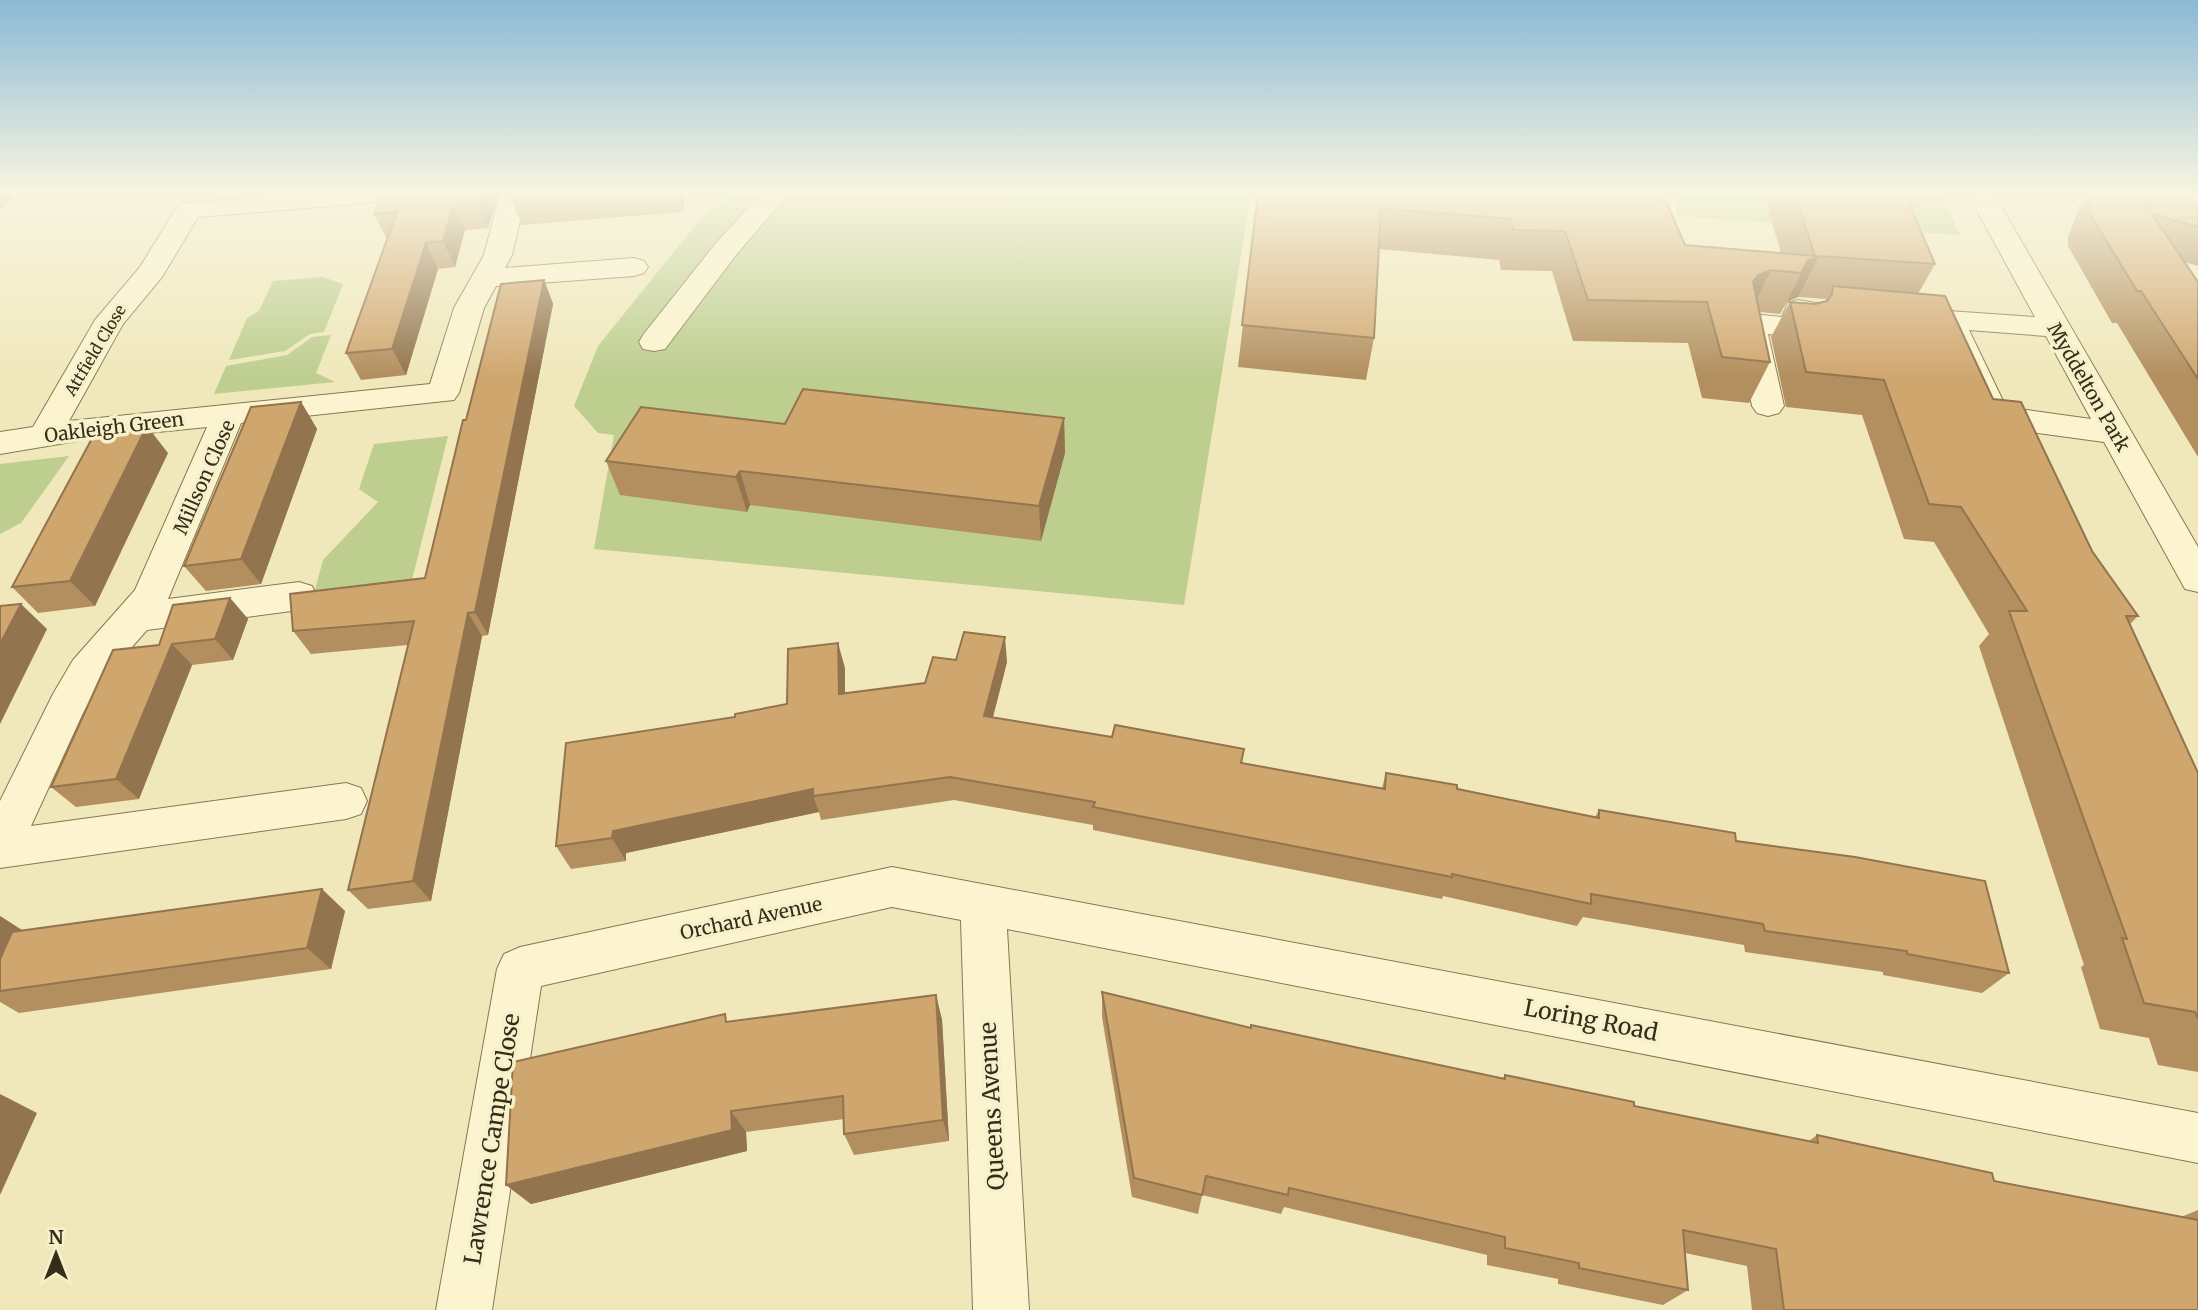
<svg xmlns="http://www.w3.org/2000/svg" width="2198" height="1310" font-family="Merriweather,serif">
	<rect width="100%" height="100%" fill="#f0e8bb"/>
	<g fill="#bdce8f">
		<polygon points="731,194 1251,194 1184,605 594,549 614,435 598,433 574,406 598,346 698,222"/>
		<polygon points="1676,194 1941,194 1960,235 1677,216"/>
		<polygon points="323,277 343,284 324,332 310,334 285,351 229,360 247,318 259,311 273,281"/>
		<polygon points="331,335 316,373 335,382 214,394 226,366 287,355 312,337"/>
		<polygon points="448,436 412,580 315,590 323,560 378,502 359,489 374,444"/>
		<polygon points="69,456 21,523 0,534 0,464"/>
	</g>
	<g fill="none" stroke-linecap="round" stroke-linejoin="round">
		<defs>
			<g id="minor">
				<polygon points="285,194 393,194 389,200 380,202 198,217 162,277 123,324 69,421 430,384 454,308 484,255 500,194 526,194 512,255 505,268 634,258 644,261 648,267 644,273 634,276 496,286 484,308 459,393 454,400 241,423 168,599 299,582 312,586 317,596 312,606 299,610 147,630 101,682 84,711 31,826 346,783 361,788 367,801 361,814 346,819 0,868 0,801 53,694 73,660 135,590 207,427 89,439 0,454 0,432 33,427 95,320 140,267 179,204"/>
				<polygon points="761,194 788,194 736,255 665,349 654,351 643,349 639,342 643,335 716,243"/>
				<path d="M1968,194H1994L2198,547V592L2185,589L2104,442L1994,427L1983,423L1978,416L1934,320L1938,314L1949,311L2035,317ZM1969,330L2046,336L2091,419L2006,407Z"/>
				<polygon points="2075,194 2101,194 2096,205 2086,207 2076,205 2073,199"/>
				<polygon points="1798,300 1822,304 1826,310 1822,316 1812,319 1811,328 1807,334 1796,337 1768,334 1784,406 1779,413 1768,416 1757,413 1752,406 1736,323 1740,317 1751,314 1782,317 1788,303"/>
				<polygon points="892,867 2198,1113 2198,1163 1007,929 1029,1310 973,1310 961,920 892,907 541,986 492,1310 436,1310 497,969 504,954 520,947"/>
			</g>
		</defs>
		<use href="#minor" stroke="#887754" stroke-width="2"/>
		<use href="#minor" fill="#fbf4ce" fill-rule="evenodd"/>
	</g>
	<g fill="#b38f5f">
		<polygon points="382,194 499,194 488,228 465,230 455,267 438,269 406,375 361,380 346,353 387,239 374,214"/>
		<polygon points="512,194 685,194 683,212 522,225 511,200"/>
		<polygon points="1258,194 1651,199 1685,245 1781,253 1764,194 1926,194 1918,209 1911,209 1935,264 1918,294 1993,399 2092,551 2138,616 2130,624 2198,773 2198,1072 2158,1065 2149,1038 2100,1029 2081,967 2084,965 1979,646 1989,634 1934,542 1904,539 1862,415 1786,407 1771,337 1790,302 1815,304 1825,302 1826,299 1798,297 1787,302 1780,314 1760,312 1770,362 1749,403 1702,398 1688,343 1573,341 1552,271 1501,270 1499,260 1379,249 1374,338 1366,380 1238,367"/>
		<polygon points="2089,194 2139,194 2141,198 2144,194 2198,194 2198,266 2184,262 2198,282 2198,457 2117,323 2112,323 2068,246 2068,237 2079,208"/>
		<polygon points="544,280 553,304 488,635 482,636 431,901 368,909 348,890 408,645 311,654 293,631 425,578"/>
		<polygon points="301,402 317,429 261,584 206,591 184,566"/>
		<polygon points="1064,418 1065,453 1041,541 750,505 747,512 620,495 606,461 785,424"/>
		<polygon points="168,453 95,606 38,613 12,587"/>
		<polygon points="230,598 248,619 233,660 192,665 139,799 76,807 51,787 159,645"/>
		<polygon points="956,660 1007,662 993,717 1382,788 1386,773 1595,817 1599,810 1736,841 2009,973 1982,993 1883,975 1883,972 1745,952 1744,945 1583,917 1577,926 1443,896 1442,899 1093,830 1093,825 954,800 821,820 819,812 626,853 626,861 571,869 556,846 735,717 787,704 845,668 845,693 925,683"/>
		<polygon points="345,911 331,969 19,1013 0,1002 0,916 22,930"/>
		<polygon points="1102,992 1250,1028 1502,1079 1505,1075 1634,1106 1809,1141 1817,1135 1994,1181 2181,1217 2198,1210 2198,1310 1752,1310 1747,1266 1685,1253 1688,1290 1663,1305 1558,1284 1558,1279 1487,1265 1487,1255 1284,1207 1281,1214 1202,1195 1198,1214 1132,1197 1102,1017"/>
		<polygon points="936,995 942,1020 949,1141 854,1155 844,1134 844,1119 746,1132 747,1151 531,1204 506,1185 730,1022"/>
	</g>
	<g fill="#92744e">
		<polygon points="0,194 15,194 0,210"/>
		<polygon points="480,194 499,194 488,228 477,203"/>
		<polygon points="678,194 685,194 683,212"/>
		<polygon points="453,205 465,230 455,267 443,241"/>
		<polygon points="426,243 438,269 406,375 392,349"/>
		<polygon points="1819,256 1798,297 1787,302 1807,261"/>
		<polygon points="1771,270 1751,311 1738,316 1758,275"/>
		<polygon points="544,280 553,304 488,635 475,612"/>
		<polygon points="301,402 317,429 261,584 241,559"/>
		<polygon points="1064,418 1065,453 1041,541 1039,506"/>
		<polygon points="147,426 168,453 95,606 70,581"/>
		<polygon points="740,471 750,505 747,512 736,477"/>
		<polygon points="230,598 248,619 233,660 215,639"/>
		<polygon points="21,604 47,629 0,724 0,644"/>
		<polygon points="468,613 482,636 431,901 413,881"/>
		<polygon points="1005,637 1007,662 987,740 984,716"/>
		<polygon points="838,643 845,668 845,719 839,694"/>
		<polygon points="172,644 192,665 139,799 116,779"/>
		<polygon points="813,789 813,796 819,812 626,853 626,861 612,838 613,831"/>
		<polygon points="322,889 345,911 331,969 307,948"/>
		<polygon points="0,916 26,933 0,991"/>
		<polygon points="936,995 942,1020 949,1141 943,1120"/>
		<polygon points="0,1094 37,1113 0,1195"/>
		<polygon points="731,1111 746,1132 747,1151 531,1204 506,1185"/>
	</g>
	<g fill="#d0a66f" stroke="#92744e" stroke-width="2">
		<polygon points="382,194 480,194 477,203 453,205 443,241 426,243 392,349 346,353 397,212 374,214"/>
		<polygon points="512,194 581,194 511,200"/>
		<polygon points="1258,194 1650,194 1651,199 1666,201 1685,245 1815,256 1795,194 1905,194 1935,264 1819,256 1807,261 1801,273 1771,270 1758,275 1753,282 1770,362 1722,357 1707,302 1588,300 1565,231 1513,230 1511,219 1381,208 1374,338 1242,325"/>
		<polygon points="2094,194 2139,194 2149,209 2154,194 2198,194 2198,227 2152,214 2198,282 2198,379 2141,291 2137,291 2090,214 2090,205"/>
		<polygon points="544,280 475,612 468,613 413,881 348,890 414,621 293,631 290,594 425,578 463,420 466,420 501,284"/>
		<polygon points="1833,286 1945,296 1993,399 2021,402 2092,551 2138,616 2126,616 2198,773 2198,1019 2195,1012 2144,1003 2122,938 2127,939 2009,611 2027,611 1961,507 1929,504 1884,380 1806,372 1790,302 1815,304 1827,301 1832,294"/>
		<polygon points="803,389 1064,418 1039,506 740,471 736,477 606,461 641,407 785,424"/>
		<polygon points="301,402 241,559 184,566 251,407"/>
		<polygon points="147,426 70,581 12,587 96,431"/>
		<polygon points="230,598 215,639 172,644 116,779 51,787 113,650 159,645 173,605"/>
		<polygon points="21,604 0,644 0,606"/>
		<polygon points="964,632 1005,637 984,716 1112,737 1115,725 1244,749 1241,763 1385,789 1386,773 1457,785 1457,789 1599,818 1599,810 1735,833 1736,841 1855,857 1985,881 2009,973 1907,954 1907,951 1765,931 1763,924 1591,894 1591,904 1452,874 1452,877 1093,807 1095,802 950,777 813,796 813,789 613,831 612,838 556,846 566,743 735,717 735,714 787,704 788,649 838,643 839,694 925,683 933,657 956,660"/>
		<polygon points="322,889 307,948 0,991 0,959 12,932"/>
		<polygon points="1102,992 1251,1028 1251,1025 1505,1079 1505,1075 1634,1102 1634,1106 1818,1143 1817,1135 1992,1173 1994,1181 2198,1220 2198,1310 1784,1310 1776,1249 1683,1230 1688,1290 1579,1268 1579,1263 1505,1248 1505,1237 1289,1188 1288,1195 1206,1176 1202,1195 1134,1178"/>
		<polygon points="936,995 943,1120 844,1134 843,1096 731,1111 732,1130 506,1185 513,1062 725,1014 726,1022"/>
	</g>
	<linearGradient id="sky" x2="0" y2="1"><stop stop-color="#8bb9d6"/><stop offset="0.51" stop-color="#f8f5e0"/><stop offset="1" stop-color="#f8f5e0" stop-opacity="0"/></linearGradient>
	<rect width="2198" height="377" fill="url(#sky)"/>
	<g text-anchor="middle" stroke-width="7" stroke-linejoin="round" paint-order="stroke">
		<g font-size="16" fill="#362c1a" stroke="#f7f1cb">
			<text transform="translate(95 350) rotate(-59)" y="6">Attfield Close</text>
		</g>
		<g font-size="19" fill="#362c1a" stroke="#f7f1cb">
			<text transform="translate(2089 387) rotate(60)" y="7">Myddelton Park</text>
			<text transform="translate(114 427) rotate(-7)" y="7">Oakleigh Green</text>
			<text transform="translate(204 477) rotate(-66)" y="7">Millson Close</text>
			<text transform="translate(751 918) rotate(-12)" y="7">Orchard Avenue</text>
		</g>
		<g font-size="23" fill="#362c1a" stroke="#f7f1cb">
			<text transform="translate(1591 1020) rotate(11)" y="8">Loring Road</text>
			<text transform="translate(992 1106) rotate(-93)" y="8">Queens Avenue</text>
			<text transform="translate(492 1139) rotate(-81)" y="8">Lawrence Campe Close</text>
		</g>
	</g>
	<g transform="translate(56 1254)" stroke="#f7f1cb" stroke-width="5" paint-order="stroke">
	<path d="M0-5L12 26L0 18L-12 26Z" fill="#362c1a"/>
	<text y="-10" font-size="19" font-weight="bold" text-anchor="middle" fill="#362c1a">N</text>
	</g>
</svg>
